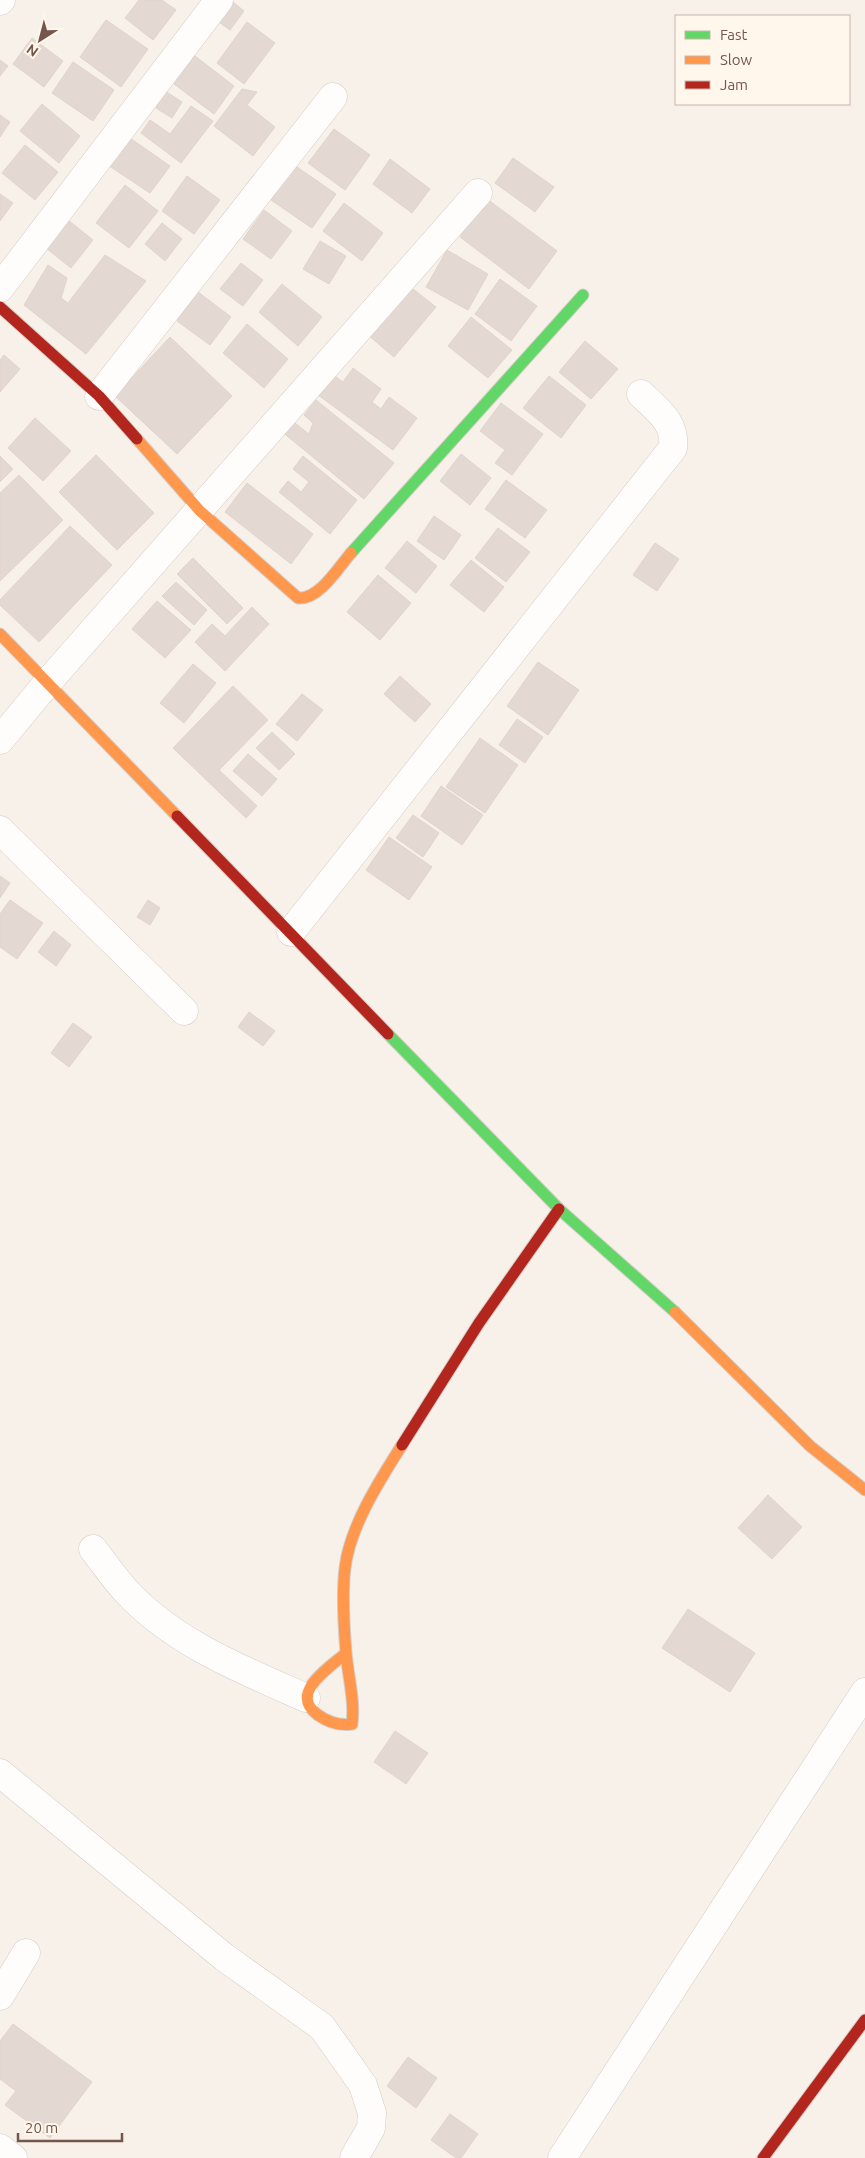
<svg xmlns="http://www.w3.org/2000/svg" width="865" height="2158" font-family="Ubuntu,sans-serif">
	<rect width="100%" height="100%" fill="#f7f1ea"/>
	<g fill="#e4d9d2" stroke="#e0d4cc">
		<polygon points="139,0 162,0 176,10 153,40 125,18"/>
		<polygon points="233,2 244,11 230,30 219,22"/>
		<polygon points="106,20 148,49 121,87 80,57"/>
		<polygon points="247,22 275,43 244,84 217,63"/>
		<polygon points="32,38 63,61 44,87 13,64"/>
		<polygon points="195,56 234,86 214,114 174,84"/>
		<polygon points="0,60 8,66 0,76"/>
		<polygon points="73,62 114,90 93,121 52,93"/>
		<polygon points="242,89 257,92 247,105 275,127 253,156 214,126"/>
		<polygon points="165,91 182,102 172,118 156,108"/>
		<polygon points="42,104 80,136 59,163 20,131"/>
		<polygon points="191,106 213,121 181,163 141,133 150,120 170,134"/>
		<polygon points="0,115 10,122 0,137"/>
		<polygon points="334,129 370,155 345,190 308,163"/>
		<polygon points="127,136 170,166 150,193 108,165"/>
		<polygon points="25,145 58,172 35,200 2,173"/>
		<polygon points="513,158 554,187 535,212 495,183"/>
		<polygon points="390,159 430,189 412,213 373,184"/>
		<polygon points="294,165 336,194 312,228 271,200"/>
		<polygon points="187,176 220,200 194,234 162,211"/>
		<polygon points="125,185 158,211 129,248 96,223"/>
		<polygon points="0,194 13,203 0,221"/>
		<polygon points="487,199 557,251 529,289 460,237"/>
		<polygon points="344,203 383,233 362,261 323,231"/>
		<polygon points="264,210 292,231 271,259 243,239"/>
		<polygon points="63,216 93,240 71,268 41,244"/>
		<polygon points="162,223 182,239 165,261 145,244"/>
		<polygon points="320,241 346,256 329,284 303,269"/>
		<polygon points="447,250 488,274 468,310 426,287"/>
		<polygon points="105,255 146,281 86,354 24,305 48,265 67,278 61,298 68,303"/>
		<polygon points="241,263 263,280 243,306 220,289"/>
		<polygon points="500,279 537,306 511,341 475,314"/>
		<polygon points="282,284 322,317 298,346 259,312"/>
		<polygon points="409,286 436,307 394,357 368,335"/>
		<polygon points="198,292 231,317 210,345 177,321"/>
		<polygon points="471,317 512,350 488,378 448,346"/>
		<polygon points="247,324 288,359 264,388 223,353"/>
		<polygon points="170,337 232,396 177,454 115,396"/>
		<polygon points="585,341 618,369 591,399 559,372"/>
		<polygon points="4,355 20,369 0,392 0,360"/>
		<polygon points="353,368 381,389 372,402 381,409 389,397 417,418 393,450 314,392 329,372 343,382"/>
		<polygon points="549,376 586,405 561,438 523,408"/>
		<polygon points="316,400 394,463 364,499 281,431 291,420 309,434 313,423 304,415"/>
		<polygon points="501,403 543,434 512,475 495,463 505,450 480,431"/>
		<polygon points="35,418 71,451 43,481 8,448"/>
		<polygon points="461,454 491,478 470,505 440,481"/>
		<polygon points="96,455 154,513 117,550 59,492"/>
		<polygon points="0,456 13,469 0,482"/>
		<polygon points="303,456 357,500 330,534 279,492 288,481 301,492 309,482 293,469"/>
		<polygon points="19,475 63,520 0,581 0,493"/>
		<polygon points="506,480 547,510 525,538 485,509"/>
		<polygon points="247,483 313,534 291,564 225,512"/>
		<polygon points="434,516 461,535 444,560 417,541"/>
		<polygon points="70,526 112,565 39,642 0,605 0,600"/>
		<polygon points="498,528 530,552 506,582 475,558"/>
		<polygon points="407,541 437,566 416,593 385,568"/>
		<polygon points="655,543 679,559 657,591 633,575"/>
		<polygon points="193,558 243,608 227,624 177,574"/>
		<polygon points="471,560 504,587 484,612 450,585"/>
		<polygon points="378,575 411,603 380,640 347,612"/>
		<polygon points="176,582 207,610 194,625 162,596"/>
		<polygon points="157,601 191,630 165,658 132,629"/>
		<polygon points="252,607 269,624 225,671 195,642 212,624 225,636"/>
		<polygon points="538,662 579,690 548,735 507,706"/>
		<polygon points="193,664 216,683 184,723 160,703"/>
		<polygon points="400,676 431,704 415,722 384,694"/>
		<polygon points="233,686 268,720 219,770 257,806 246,818 173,748"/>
		<polygon points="302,694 323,710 297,741 276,724"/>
		<polygon points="517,719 543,737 525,763 499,745"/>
		<polygon points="272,732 295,754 279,770 256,748"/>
		<polygon points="480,738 518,765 485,813 446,787"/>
		<polygon points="248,754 277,779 262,796 233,771"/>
		<polygon points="441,786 483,815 462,845 421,816"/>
		<polygon points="413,815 439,833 423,857 396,838"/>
		<polygon points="389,837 432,867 409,900 366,870"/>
		<polygon points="0,876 10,883 0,898"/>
		<polygon points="10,900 43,923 17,959 0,947 0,914"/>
		<polygon points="148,900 160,908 150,925 137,917"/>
		<polygon points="54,931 71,945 56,966 38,952"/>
		<polygon points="249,1012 275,1031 263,1046 238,1027"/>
		<polygon points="73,1023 92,1037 69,1067 51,1053"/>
		<polygon points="768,1495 802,1527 772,1559 738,1528"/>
		<polygon points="688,1609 755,1653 730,1692 662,1648"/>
		<polygon points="395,1731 428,1753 406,1784 374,1762"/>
		<polygon points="13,2024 92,2082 50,2138 5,2105 16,2091 0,2079 0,2041"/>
		<polygon points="408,2057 437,2078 416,2108 387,2086"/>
		<polygon points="450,2114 478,2134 461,2158 456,2158 431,2140"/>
	</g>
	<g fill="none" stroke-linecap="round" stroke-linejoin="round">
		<defs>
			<g id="street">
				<polyline points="0,1 1,0"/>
				<polyline points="0,288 219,0"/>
				<polyline points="99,396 333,97"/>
				<polyline points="0,740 48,682 478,193"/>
				<polyline points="0,830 184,1011"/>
				<path d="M291,932L673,448C676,422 658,411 641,394"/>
				<path d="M93,1549C104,1563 114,1578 126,1591C174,1643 243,1670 306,1698"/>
				<polyline points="0,1773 224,1957 322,2027 363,2085 372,2113 371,2128 354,2158"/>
				<polyline points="0,1996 26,1953"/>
				<polyline points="0,2148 13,2158"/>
				<polyline points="562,2158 865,1692"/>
			</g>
			<g id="fast">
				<polyline points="351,553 583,295"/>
				<polyline points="388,1034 559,1209 675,1312"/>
			</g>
			<g id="slow">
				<path d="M137,439L200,511L298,598C319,600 338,568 351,553"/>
				<polyline points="0,634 177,816"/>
				<polyline points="675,1312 810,1446 865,1490"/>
				<path d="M346,1653C329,1668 288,1693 318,1715C328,1722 340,1726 352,1724C355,1700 348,1677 346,1652C344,1628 342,1592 345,1568C350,1526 380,1480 402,1445"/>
			</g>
			<g id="jam">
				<polyline points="0,307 99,396 137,439"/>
				<polyline points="177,816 388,1034"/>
				<polyline points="402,1445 479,1323 559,1209"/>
				<polyline points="763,2158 865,2020"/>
			</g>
		</defs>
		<use href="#street" stroke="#d6ccc7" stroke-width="29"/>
		<use href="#fast" stroke="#d6cdc7" stroke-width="13"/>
		<use href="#slow" stroke="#d6cdc7" stroke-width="13"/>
		<use href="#jam" stroke="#d6cdc7" stroke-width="13"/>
		<use href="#street" stroke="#fefdfc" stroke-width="28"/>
		<use href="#fast" stroke="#63d668" stroke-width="11"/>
		<use href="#slow" stroke="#ff974d" stroke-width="11"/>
		<use href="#jam" stroke="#b3261e" stroke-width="11"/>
	</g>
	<rect x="675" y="15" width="175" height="90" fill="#fff6ec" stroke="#c8b6ab"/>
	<rect x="685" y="31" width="25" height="8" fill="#63d668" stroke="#c8b6ab"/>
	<text x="720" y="40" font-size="15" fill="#76564a">Fast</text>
	<rect x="685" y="56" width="25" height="8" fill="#ff974d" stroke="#c8b6ab"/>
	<text x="720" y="65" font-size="15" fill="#76564a">Slow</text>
	<rect x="685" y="81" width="25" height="8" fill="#b3261e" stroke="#c8b6ab"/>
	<text x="720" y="90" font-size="15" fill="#76564a">Jam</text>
	<g transform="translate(40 40) rotate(216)" stroke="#fff6ec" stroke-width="4" paint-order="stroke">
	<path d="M0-4L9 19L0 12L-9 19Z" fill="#76564a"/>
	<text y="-8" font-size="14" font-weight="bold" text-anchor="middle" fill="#76564a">N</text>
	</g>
	<path d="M18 2133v8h104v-8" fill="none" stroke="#76564a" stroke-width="2.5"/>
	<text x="25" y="2133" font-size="15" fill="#76564a" stroke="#fff6ec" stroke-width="4" paint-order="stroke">20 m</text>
</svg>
